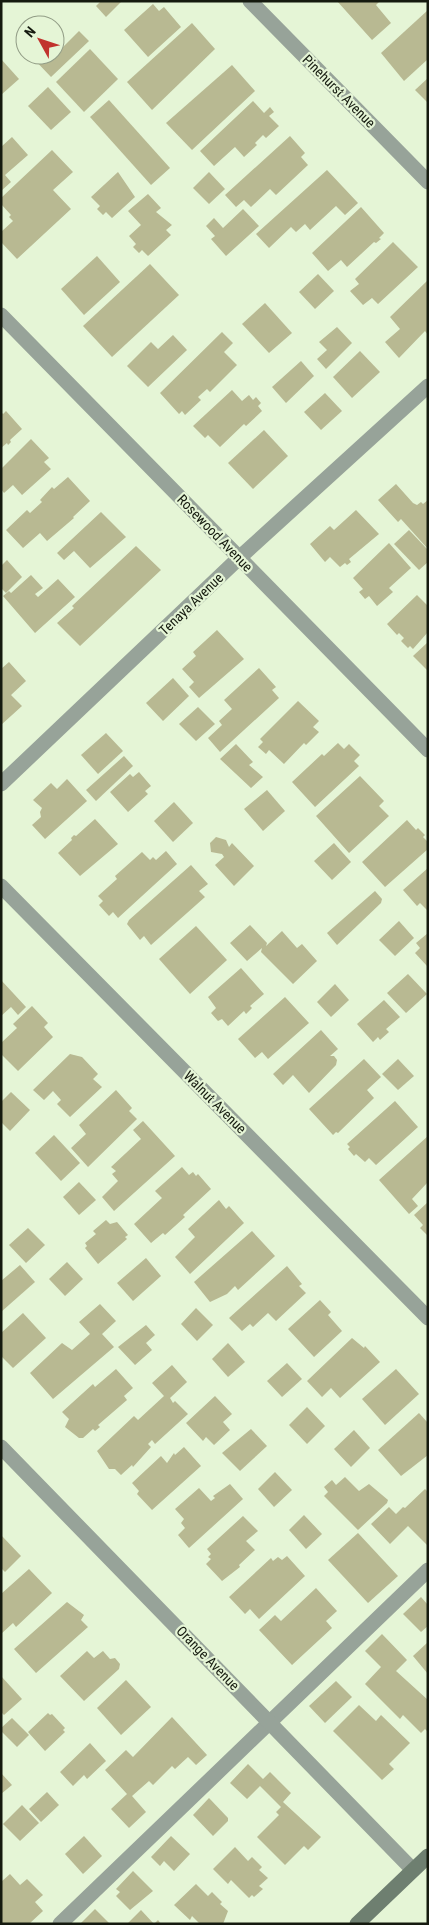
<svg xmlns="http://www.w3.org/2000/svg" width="429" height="1925" font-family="'Roboto Condensed',sans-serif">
	<rect width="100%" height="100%" fill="#e5f5d6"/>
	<g fill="#b8b992">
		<polygon points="101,1 122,1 106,17 96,6"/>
		<polygon points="337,1 380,1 376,5 391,23 372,40"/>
		<polygon points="153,4 159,11 164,7 181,27 148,57 124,30"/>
		<polygon points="428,10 428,59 404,81 381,53"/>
		<polygon points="192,23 215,49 152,110 127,82"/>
		<polygon points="79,31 89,41 51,77 30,55 55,55 55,41 62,48"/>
		<polygon points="90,49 118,79 84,112 56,82"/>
		<polygon points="1,59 19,79 1,95"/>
		<polygon points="232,65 255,91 192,150 166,123"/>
		<polygon points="428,78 428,103 415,90"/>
		<polygon points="48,87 71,112 51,130 28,106"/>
		<polygon points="109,100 170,168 151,185 90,117"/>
		<polygon points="253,101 264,113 270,107 274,112 269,116 279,126 266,138 263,135 255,143 257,145 244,157 235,147 214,166 200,151"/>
		<polygon points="290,136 305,153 301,157 308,165 276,195 270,189 251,207 244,200 236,207 225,195"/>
		<polygon points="12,137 28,155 5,175 11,182 1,191 1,147"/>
		<polygon points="52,150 73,172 53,190 71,209 17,259 1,242 1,232 13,221 9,217 11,215 1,204 1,198"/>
		<polygon points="327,170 358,203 345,215 336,206 310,230 305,224 296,232 291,227 269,248 256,234"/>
		<polygon points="118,172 135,197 112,218 106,212 103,215 97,209 100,206 91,197"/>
		<polygon points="209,172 225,189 209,204 193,188"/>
		<polygon points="148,194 161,208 156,212 172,225 166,230 171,235 148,256 142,250 139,253 133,247 136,244 129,236 141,225 128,211"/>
		<polygon points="361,207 384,233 379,238 381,239 376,243 374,242 347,267 341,260 328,271 312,253"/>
		<polygon points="243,209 259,226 226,256 211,239 215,236 206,226 214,218 223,228"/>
		<polygon points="393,242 418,267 378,304 372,298 363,305 350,291 359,284 355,279"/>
		<polygon points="97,256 120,282 84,315 61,289"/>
		<polygon points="150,264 179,295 112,357 83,326"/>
		<polygon points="318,274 334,291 315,309 299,292"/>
		<polygon points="428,280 428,335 425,331 399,358 385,342 400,329 390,317"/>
		<polygon points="265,303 292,333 269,353 242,324"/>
		<polygon points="337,327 352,343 326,369 317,359 327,350 319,342"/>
		<polygon points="222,332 233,343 224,352 237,365 210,392 207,389 198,397 201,400 185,415 182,411 179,414 160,393"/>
		<polygon points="173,335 187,350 148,387 127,366 151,342 158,349"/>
		<polygon points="360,351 380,372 352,398 333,377"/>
		<polygon points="301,361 314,376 286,403 272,387"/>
		<polygon points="232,390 242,401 249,395 253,400 256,397 261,403 258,406 262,411 246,426 244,424 220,447 208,435 205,438 193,426"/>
		<polygon points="325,393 342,411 321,430 304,412"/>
		<polygon points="6,411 22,429 10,440 11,442 8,445 7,443 1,448 1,412 3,414"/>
		<polygon points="264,430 288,456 253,489 228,463"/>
		<polygon points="31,439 49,458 44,462 51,469 22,495 13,485 4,493 1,489 1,469"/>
		<polygon points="68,477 90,501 73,517 74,518 47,541 40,533 23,548 6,530 27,510 30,513 42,502 40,500 52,487 54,489"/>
		<polygon points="396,484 413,503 417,505 421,502 423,504 428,500 428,549 401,519 398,522 378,500"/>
		<polygon points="356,510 379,534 349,559 351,562 347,565 345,563 340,567 330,557 325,562 310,544 330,526 334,530"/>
		<polygon points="101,512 126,537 90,568 74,551 64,560 57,553"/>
		<polygon points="409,530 428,550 428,562 419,570 394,544"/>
		<polygon points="389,543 411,568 389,588 393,592 377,606 369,596 365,599 359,592 363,589 353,578"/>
		<polygon points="136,546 161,570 80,646 57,623 74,608 72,606"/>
		<polygon points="7,560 22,577 6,593 1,588 1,566"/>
		<polygon points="31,575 43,588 35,594 38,597 58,579 75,597 35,633 3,596 9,591 11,593"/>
		<polygon points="417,595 428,606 428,632 413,649 410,646 408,648 401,641 404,638 399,633 397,635 387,624"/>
		<polygon points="217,630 244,659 199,698 189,687 194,682 182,669 196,656 193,652"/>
		<polygon points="428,642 428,671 413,656"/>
		<polygon points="9,662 26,681 11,695 22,706 1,725 1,669"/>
		<polygon points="259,668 276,687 272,690 279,698 220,752 208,738 222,725 219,721 232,709 224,700"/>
		<polygon points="173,678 189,696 163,721 146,703"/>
		<polygon points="298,701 319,721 313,727 319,732 306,745 304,743 284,764 269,750 266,754 258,747 263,742 260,739"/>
		<polygon points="198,707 215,724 196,741 179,724"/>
		<polygon points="106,733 123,751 98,774 81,755"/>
		<polygon points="338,743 344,749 349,744 360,755 354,761 359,766 315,807 292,782 322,754 324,756"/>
		<polygon points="236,744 253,762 249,765 263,777 251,788 220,759"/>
		<polygon points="124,756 133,766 96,801 86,790"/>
		<polygon points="139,772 151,786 145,791 148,794 128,812 110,792 130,774 133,777"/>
		<polygon points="360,776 384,801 379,806 389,816 349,853 316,816"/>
		<polygon points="67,779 87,801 45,839 32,825 41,817 40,812 42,808 33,800 51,783 57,789"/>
		<polygon points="267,790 285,811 263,831 244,809"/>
		<polygon points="174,802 193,823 173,842 154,821"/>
		<polygon points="95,819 118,844 80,876 58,853 72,840 71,838 74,835 76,836"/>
		<polygon points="407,820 416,830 418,828 425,835 423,837 428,842 428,849 385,887 362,862"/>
		<polygon points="216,837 226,840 229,847 232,843 254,866 234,886 215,865 224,857 222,854 211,852 210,843"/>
		<polygon points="334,843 351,862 332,880 314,861"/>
		<polygon points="166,851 177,864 118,918 113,912 109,916 99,905 103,901 98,896 117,879 115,876 142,852 150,860 153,857 156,860"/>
		<polygon points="191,865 208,884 199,891 205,897 151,945 144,936 140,940 127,924 129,920"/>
		<polygon points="428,868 428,911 420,903 417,906 403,890"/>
		<polygon points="375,891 382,899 381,903 337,945 327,933"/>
		<polygon points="399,921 414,938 395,956 379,940"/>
		<polygon points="250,925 267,943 266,946 282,931 297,948 302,944 317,961 293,984 261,952 262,948 247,961 230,943"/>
		<polygon points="196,926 227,960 190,994 159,959"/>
		<polygon points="428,933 428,965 427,966 415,953 420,948 416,943"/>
		<polygon points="241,968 264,994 250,1006 252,1008 246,1014 244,1011 228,1026 222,1019 218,1021 211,1013 216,1008 208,997"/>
		<polygon points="408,974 427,994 406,1013 387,993"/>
		<polygon points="1,980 26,1007 18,1015 11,1007 1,1016"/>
		<polygon points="335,984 349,1000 331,1017 317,1002"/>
		<polygon points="285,997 309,1023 268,1059 262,1052 255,1058 238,1039"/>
		<polygon points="384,1000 400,1017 386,1029 389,1032 380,1040 378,1037 373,1042 357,1024"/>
		<polygon points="32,1006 48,1023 44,1027 53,1037 18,1071 1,1054 1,1043 17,1028 13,1024"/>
		<polygon points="321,1030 338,1049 330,1056 334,1056 337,1060 336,1065 309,1093 293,1075 283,1085 273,1074"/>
		<polygon points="70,1054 82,1057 98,1074 93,1079 102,1087 70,1117 57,1104 61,1100 53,1091 44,1100 33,1090"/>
		<polygon points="364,1059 381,1077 367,1090 374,1098 338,1133 336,1132 333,1135 309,1109"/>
		<polygon points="398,1059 414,1076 398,1090 382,1074"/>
		<polygon points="116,1090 132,1108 129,1111 137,1119 88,1167 71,1148 86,1134 79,1125"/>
		<polygon points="11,1092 30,1110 10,1131 1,1122 1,1102"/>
		<polygon points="395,1101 418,1127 376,1165 369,1158 365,1162 356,1154 354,1156 348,1149 350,1147 347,1144"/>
		<polygon points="143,1121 175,1156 114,1211 102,1197 118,1181 112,1174 116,1171 111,1167 141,1139 133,1130"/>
		<polygon points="54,1135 80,1163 61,1181 35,1153"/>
		<polygon points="428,1136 428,1182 412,1199 418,1206 409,1214 379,1180"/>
		<polygon points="182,1167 189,1175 193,1172 196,1176 198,1174 211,1189 183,1215 185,1217 165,1235 163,1233 151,1243 134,1224 162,1198 155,1191"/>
		<polygon points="79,1182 96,1200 79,1215 63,1197"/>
		<polygon points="219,1200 226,1209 229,1206 244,1223 190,1274 175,1257 195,1237 188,1229"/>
		<polygon points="428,1202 428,1236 420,1228 423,1225 414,1215"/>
		<polygon points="106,1220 110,1224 117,1222 128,1235 125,1237 127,1239 98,1264 85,1248 87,1246 85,1243 96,1234 93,1231"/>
		<polygon points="28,1228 45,1245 26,1263 9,1245"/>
		<polygon points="252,1231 275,1256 238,1290 235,1286 227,1294 210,1302 194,1282"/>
		<polygon points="146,1258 161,1276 133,1301 117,1283"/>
		<polygon points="67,1262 83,1279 65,1296 49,1279"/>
		<polygon points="20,1265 35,1282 1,1312 1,1281"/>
		<polygon points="287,1266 302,1284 299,1286 306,1293 276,1321 268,1313 253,1327 250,1324 242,1331 229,1318"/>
		<polygon points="320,1300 331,1312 328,1315 342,1331 314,1357 288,1329"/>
		<polygon points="100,1304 116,1321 102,1334 114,1347 53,1399 30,1373 62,1343 72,1350 90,1334 79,1322"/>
		<polygon points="196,1308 213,1325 197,1341 181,1324"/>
		<polygon points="23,1313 46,1338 13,1368 1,1356 1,1333"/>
		<polygon points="146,1325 155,1335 146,1343 152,1350 135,1365 118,1347"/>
		<polygon points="352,1338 364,1348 365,1346 380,1362 340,1398 331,1388 322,1397 307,1381"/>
		<polygon points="228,1343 245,1362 228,1377 212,1359"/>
		<polygon points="287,1363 302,1379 282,1397 267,1381"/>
		<polygon points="172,1365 187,1382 170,1398 173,1403 175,1401 188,1414 155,1444 152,1440 148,1444 151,1447 133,1467 132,1465 121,1475 115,1469 109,1469 97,1451 134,1416 138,1420 164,1396 152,1383"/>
		<polygon points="116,1369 133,1388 124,1396 127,1400 98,1425 100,1427 95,1431 93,1429 83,1438 79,1438 65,1427 69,1419 62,1412 93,1384 95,1387"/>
		<polygon points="396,1369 419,1394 385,1425 362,1399"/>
		<polygon points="215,1396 232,1414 223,1422 230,1430 214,1445 206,1437 203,1441 186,1423"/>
		<polygon points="307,1407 325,1426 307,1444 289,1425"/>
		<polygon points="419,1413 428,1423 428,1455 401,1476 378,1450"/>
		<polygon points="251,1429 267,1446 240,1471 222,1453"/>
		<polygon points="354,1430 370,1448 351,1467 334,1449"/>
		<polygon points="184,1447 201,1466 152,1510 137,1494 139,1491 132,1483 161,1456 167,1463 174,1453 175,1455"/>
		<polygon points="275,1472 292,1490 274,1507 258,1489"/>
		<polygon points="345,1477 359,1491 369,1484 388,1500 387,1503 358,1530 324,1496 328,1492 324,1487 332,1480 336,1485"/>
		<polygon points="230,1484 243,1499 189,1548 178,1535 185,1528 181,1523 184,1519 175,1509 199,1488 211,1501 215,1498 213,1496"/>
		<polygon points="425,1489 428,1492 428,1546 408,1526 390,1544 371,1524 389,1507 396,1514 403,1507 405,1508"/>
		<polygon points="304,1515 322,1534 306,1549 289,1530"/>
		<polygon points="243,1516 258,1531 246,1541 255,1550 239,1565 240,1567 222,1581 206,1564 211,1559 208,1557 211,1554 207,1549"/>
		<polygon points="358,1533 398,1576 368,1603 328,1560"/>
		<polygon points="1,1535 21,1556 5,1572 1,1568"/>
		<polygon points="287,1556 305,1576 259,1619 250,1609 245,1614 229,1597 271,1558 273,1561 278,1557 282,1560"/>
		<polygon points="29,1569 52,1593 16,1627 13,1623 1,1634 1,1594"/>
		<polygon points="316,1588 337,1611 326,1621 332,1628 292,1665 259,1630 275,1615 281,1621"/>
		<polygon points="421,1597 428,1605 428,1626 421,1632 403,1614"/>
		<polygon points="67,1602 84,1615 81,1620 88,1627 36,1673 14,1649"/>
		<polygon points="382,1634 407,1660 396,1671 428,1700 428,1732 425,1729 421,1733 403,1715 400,1719 365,1684 381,1667 365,1651"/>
		<polygon points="428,1642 428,1674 413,1656"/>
		<polygon points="87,1651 94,1658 103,1651 110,1659 115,1658 120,1664 119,1669 84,1701 60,1676"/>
		<polygon points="1,1676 22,1699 4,1715 1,1712"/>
		<polygon points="126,1680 151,1707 121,1735 97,1708"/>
		<polygon points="336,1681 352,1697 325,1723 309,1706"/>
		<polygon points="359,1705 376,1721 381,1715 410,1743 389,1764 394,1769 382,1780 333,1731"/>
		<polygon points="48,1713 50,1715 52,1714 65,1728 63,1730 65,1732 45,1751 28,1732"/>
		<polygon points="172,1717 207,1755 196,1765 188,1757 175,1769 172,1766 153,1785 149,1781 132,1796 146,1812 129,1828 111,1809 127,1794 105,1770 126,1750 133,1757"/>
		<polygon points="12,1718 29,1735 17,1747 1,1731 1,1728"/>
		<polygon points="90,1743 106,1761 87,1779 84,1775 73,1786 60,1772"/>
		<polygon points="248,1764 263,1779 270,1772 291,1793 283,1802 321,1837 308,1850 304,1846 285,1865 257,1837 279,1815 276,1812 281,1807 260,1786 247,1799 230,1783"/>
		<polygon points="1,1773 12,1785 1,1794"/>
		<polygon points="47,1792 59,1805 41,1822 29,1809"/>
		<polygon points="209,1798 228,1818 228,1821 213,1836 193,1815"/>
		<polygon points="22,1805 39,1823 20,1841 3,1824"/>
		<polygon points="84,1836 102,1856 83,1874 65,1854"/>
		<polygon points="171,1836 190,1854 174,1871 164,1861 160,1866 151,1857"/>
		<polygon points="235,1847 248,1861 252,1857 262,1867 259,1870 268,1878 259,1886 263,1889 254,1897 252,1895 249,1898 231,1880 228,1884 213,1869"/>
		<polygon points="133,1871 153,1891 130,1910 116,1896 120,1892 116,1889"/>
		<polygon points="10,1874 20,1885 27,1879 43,1895 35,1902 43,1911 29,1924 1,1924 1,1882"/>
		<polygon points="196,1884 208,1896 212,1892 222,1902 220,1904 228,1911 223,1924 200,1924 192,1916 190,1920 174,1905"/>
		<polygon points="95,1909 110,1924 80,1924"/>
		<polygon points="141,1910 154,1924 158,1920 161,1924 127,1924"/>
	</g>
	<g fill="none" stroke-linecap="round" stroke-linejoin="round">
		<polyline stroke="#97a399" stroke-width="15" points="60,1924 428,1570"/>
		<g stroke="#97a399" stroke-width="15">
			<polyline points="250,1 428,182"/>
			<polyline points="1,315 428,750"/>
			<polyline points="1,784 239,558 428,386"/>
			<polyline points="1,886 428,1318"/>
			<polyline points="1,1447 413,1870"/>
		</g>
		<polyline stroke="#6e7f70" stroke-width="15" points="357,1924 428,1856"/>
	</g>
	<g text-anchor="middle" stroke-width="4.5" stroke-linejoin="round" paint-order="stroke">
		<g font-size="14" fill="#151a0f" stroke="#e5f5d6">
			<text transform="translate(339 91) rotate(45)" y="5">Pinehurst Avenue</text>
			<text transform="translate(215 533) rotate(46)" y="5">Rosewood Avenue</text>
			<text transform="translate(191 604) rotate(-44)" y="5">Tenaya Avenue</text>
			<text transform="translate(215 1102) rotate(45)" y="5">Walnut Avenue</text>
			<text transform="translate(208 1658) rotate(46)" y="5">Orange Avenue</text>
		</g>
	</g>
	<rect width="429" height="1925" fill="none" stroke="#151a0f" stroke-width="5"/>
	<g transform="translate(40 40) rotate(310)"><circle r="24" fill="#e5f5d6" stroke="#929d86"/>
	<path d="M0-4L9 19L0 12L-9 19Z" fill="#c1332d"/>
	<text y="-8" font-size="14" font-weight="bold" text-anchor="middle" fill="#151a0f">N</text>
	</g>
</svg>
